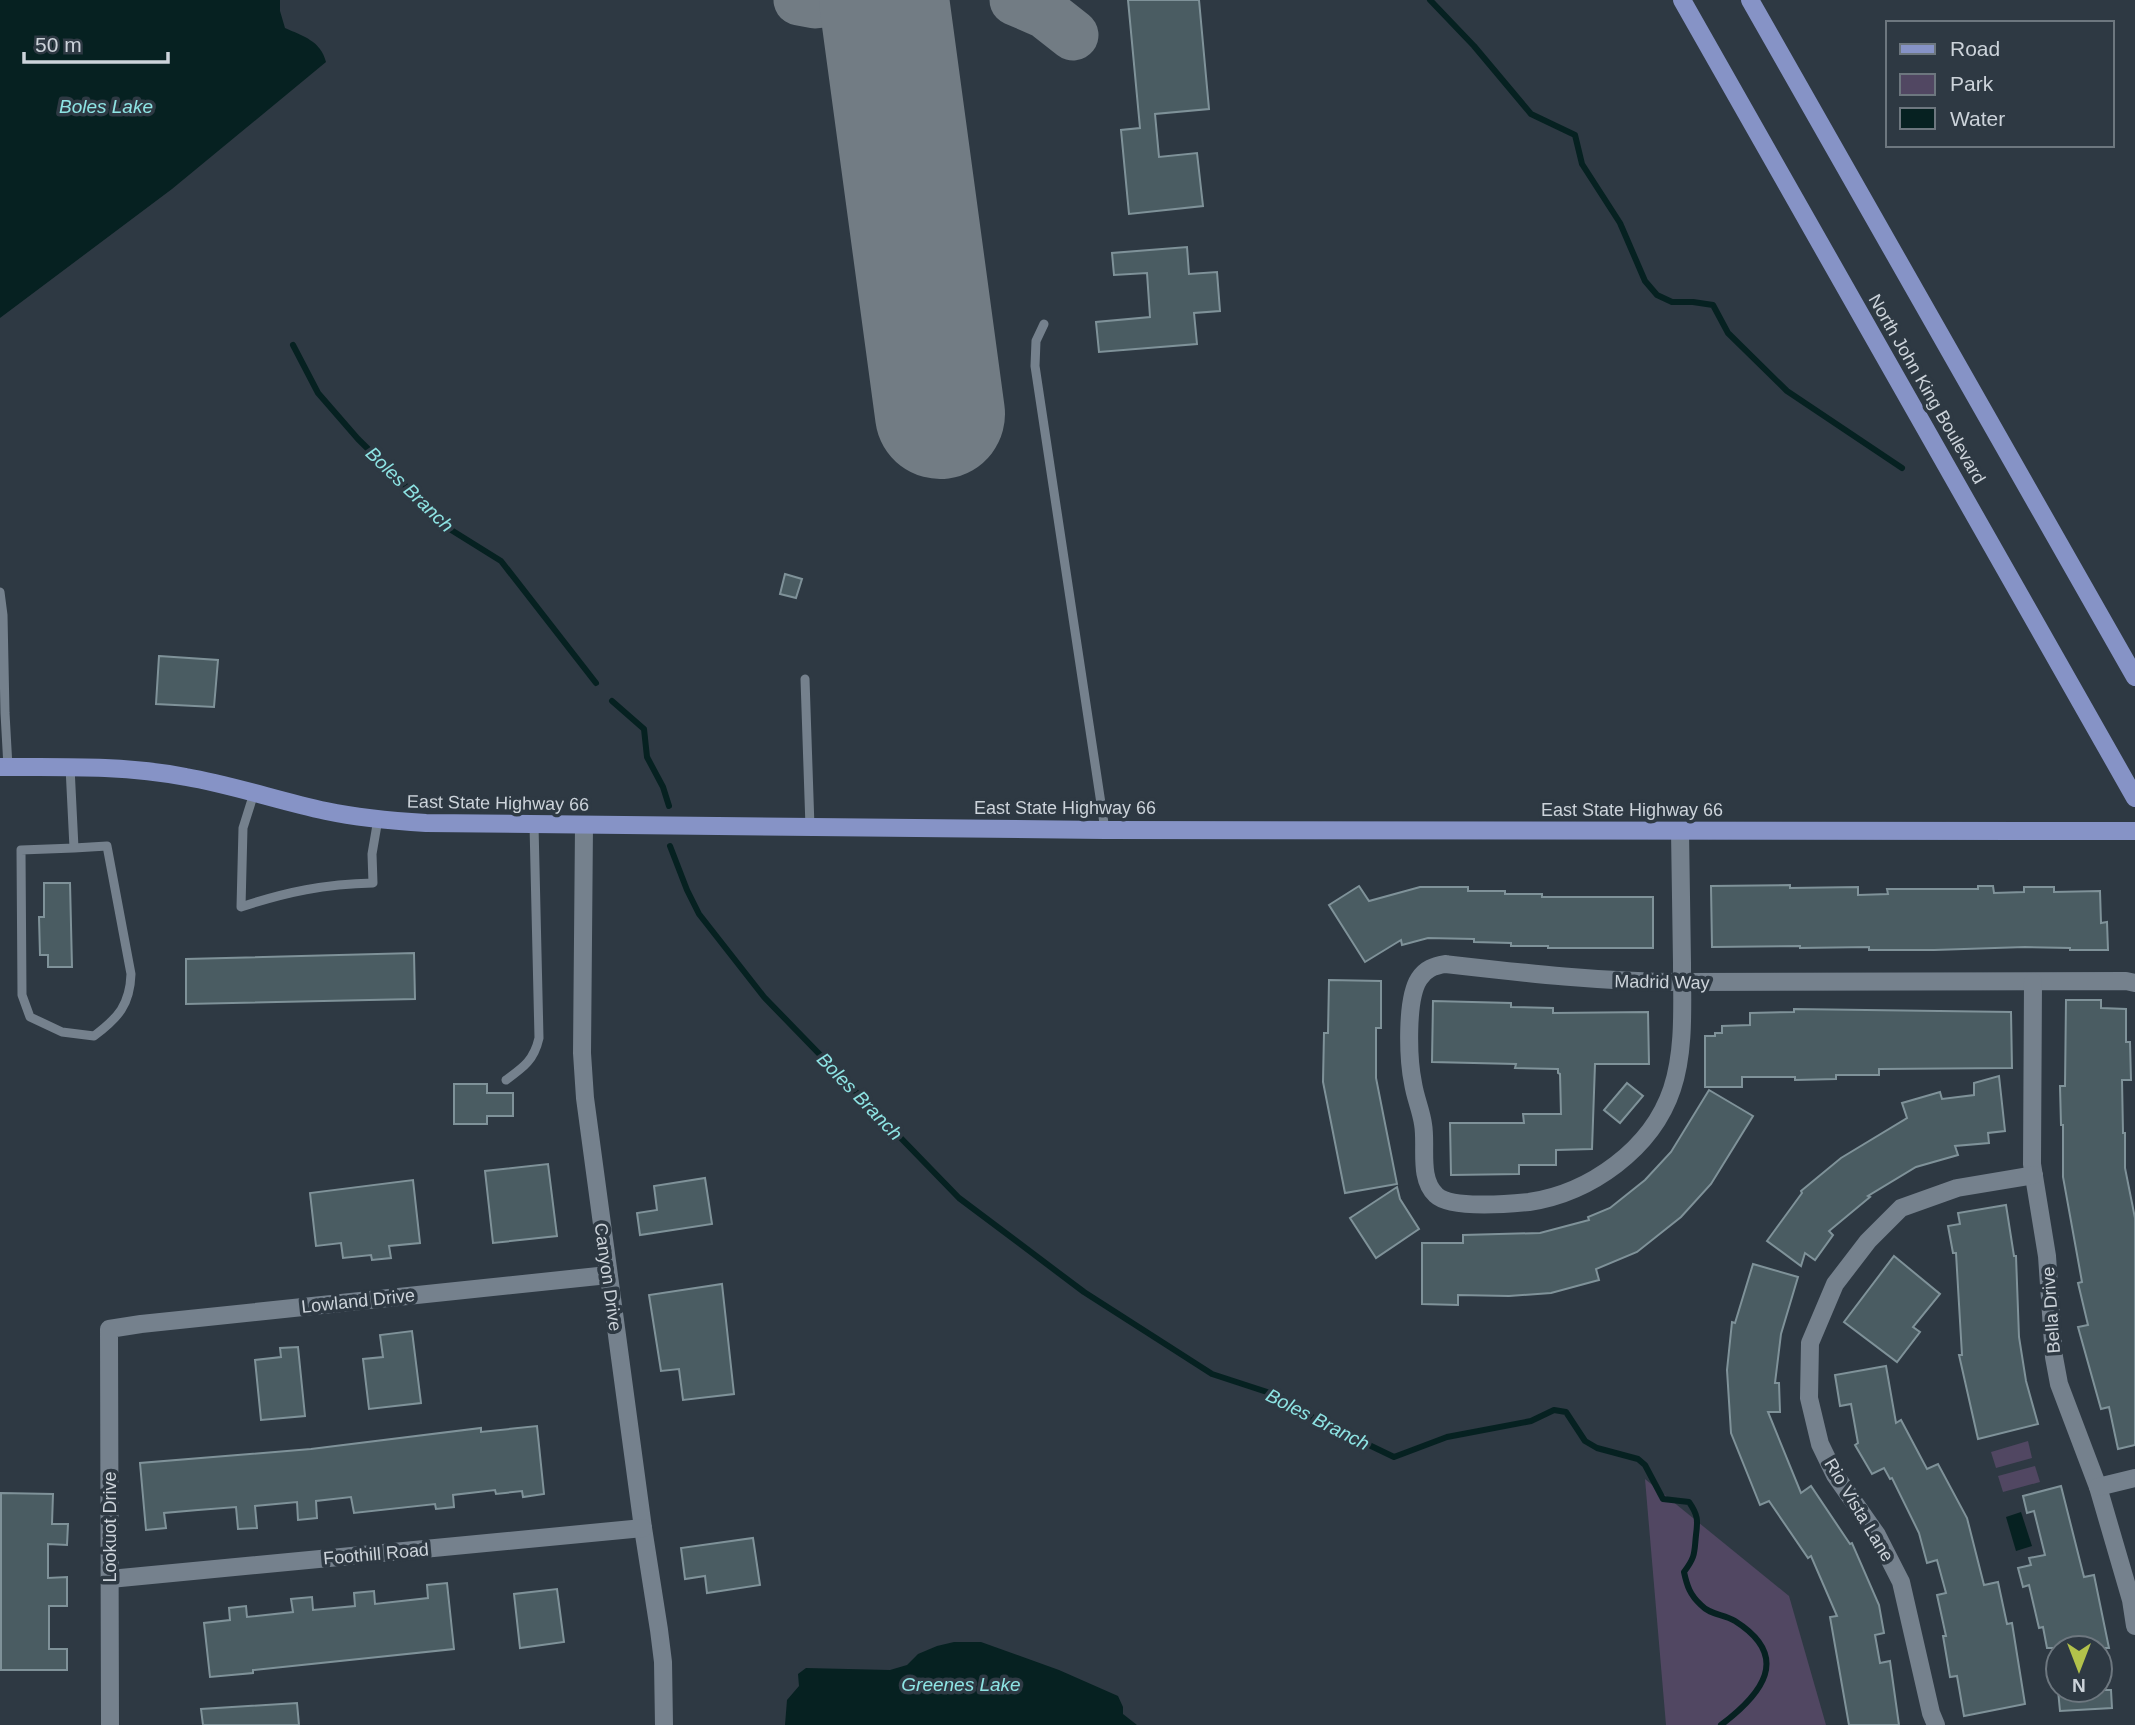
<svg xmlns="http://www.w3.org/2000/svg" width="2135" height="1725" font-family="Helvetica,sans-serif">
	<rect width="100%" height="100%" fill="#2e3943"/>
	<g fill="#514762">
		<polygon points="2028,1441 2032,1458 1996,1468 1991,1452"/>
		<polygon points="2035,1466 2040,1482 2003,1492 1998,1476"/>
		<polygon points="1645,1479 1789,1596 1826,1725 1666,1725"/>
	</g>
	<g fill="#062121">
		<path d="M0,0H280V11L285,28C303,36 321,41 326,62L172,189L0,318Z"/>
		<polygon points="2021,1512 2032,1546 2016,1551 2006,1517"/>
		<polygon points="954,1642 981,1642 1059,1670 1118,1696 1123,1707 1123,1714 1137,1725 785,1725 787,1700 799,1686 798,1674 806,1668 890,1670 907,1665 918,1654 937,1646"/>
	</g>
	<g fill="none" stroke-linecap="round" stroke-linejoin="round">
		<g stroke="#062121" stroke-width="6">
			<polyline points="1430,0 1474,46 1531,114 1575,135 1582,164 1620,223 1645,281 1657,295 1672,302 1693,302 1713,305 1728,333 1787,391 1902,468"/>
			<polyline points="293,345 318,393 358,439 448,528 501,561 596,683"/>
			<polyline points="612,701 644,729 647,757 663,787 669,806"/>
			<path d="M670,846L687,890L699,914L764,997L959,1198L1084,1292L1212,1374L1282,1397L1315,1419L1394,1457L1447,1437L1531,1421L1554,1410L1566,1412L1585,1441L1597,1448L1638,1459L1645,1465L1663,1499L1689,1502C1698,1515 1698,1520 1696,1535C1694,1553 1696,1556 1684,1572C1687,1586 1690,1595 1701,1605C1710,1615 1724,1614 1735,1621C1792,1657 1762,1694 1721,1725"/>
		</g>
		<g stroke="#727c84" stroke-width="51">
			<polyline points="799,0 815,3 842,0"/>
			<polyline points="1015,0 1045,13 1073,35"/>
		</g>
		<polyline stroke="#727c84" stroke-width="130" points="884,0 940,414"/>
	</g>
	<g fill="#4a5c62" stroke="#7f9299" stroke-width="2">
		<polygon points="1128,0 1199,0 1209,109 1155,114 1159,157 1197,153 1203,206 1129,214 1121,130 1140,128"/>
		<polygon points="1187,247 1189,274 1217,272 1220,311 1194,313 1197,344 1099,352 1096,322 1150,317 1147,273 1114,275 1112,253"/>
		<polygon points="785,574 802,579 796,598 780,594"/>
		<polygon points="159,656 218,660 214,707 156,704"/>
		<polygon points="44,883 70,883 72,967 48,967 48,955 40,955 39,917 44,917"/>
		<polygon points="1790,885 1790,888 1858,887 1858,895 1888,894 1887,889 1978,889 1978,886 1993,886 1994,893 2024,892 2024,887 2054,887 2054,892 2100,891 2101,923 2107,922 2108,950 2070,950 2070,948 2025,947 1934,950 1869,950 1869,947 1800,948 1800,946 1712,947 1711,886"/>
		<polygon points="1359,886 1369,901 1420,887 1468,887 1468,891 1505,891 1505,894 1542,894 1542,897 1653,897 1653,948 1548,948 1548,946 1511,946 1511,943 1474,942 1474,939 1428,938 1402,945 1401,940 1365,962 1329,905"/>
		<polygon points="414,953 415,999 186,1004 186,959"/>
		<polygon points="1329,980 1381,981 1381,1028 1376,1028 1376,1078 1397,1184 1345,1193 1323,1082 1324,1033 1328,1033"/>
		<polygon points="2066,1000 2101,1000 2101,1008 2126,1009 2126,1042 2130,1042 2131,1080 2122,1080 2123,1133 2125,1133 2125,1168 2135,1218 2135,1445 2118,1449 2109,1407 2101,1409 2078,1327 2088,1325 2078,1283 2082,1282 2063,1177 2063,1125 2061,1125 2060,1086 2065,1086"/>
		<polygon points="1433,1001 1511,1003 1511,1007 1553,1008 1553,1013 1648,1012 1649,1064 1595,1064 1592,1149 1556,1150 1556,1165 1519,1165 1519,1174 1451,1175 1450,1123 1524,1123 1523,1114 1561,1114 1560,1074 1558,1073 1558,1069 1515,1068 1516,1064 1432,1062"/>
		<polygon points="1794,1009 2011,1012 2012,1068 1879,1069 1879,1075 1836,1075 1836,1079 1795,1080 1795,1077 1742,1077 1742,1087 1705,1087 1705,1036 1715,1036 1715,1033 1722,1033 1722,1026 1750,1025 1750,1013 1794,1012"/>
		<polygon points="1999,1076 2005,1131 1988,1133 1989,1143 1955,1146 1958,1155 1916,1167 1868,1196 1870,1197 1829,1231 1833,1235 1815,1260 1805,1253 1801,1266 1767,1241 1802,1193 1801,1191 1841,1158 1907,1118 1902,1103 1940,1092 1942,1099 1974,1095 1974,1083"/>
		<polygon points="1627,1083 1643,1096 1620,1123 1604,1110"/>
		<polygon points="454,1084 487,1084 487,1093 513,1093 513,1116 487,1116 487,1124 454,1124"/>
		<polygon points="1709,1090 1753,1116 1711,1184 1681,1217 1637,1252 1596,1269 1599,1280 1551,1293 1509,1296 1458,1295 1458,1305 1422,1304 1422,1243 1463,1243 1463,1235 1540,1233 1589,1220 1588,1217 1610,1208 1645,1180 1671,1152"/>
		<polygon points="548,1164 557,1236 493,1243 485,1171"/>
		<polygon points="705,1178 712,1224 640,1235 637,1213 657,1210 654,1186"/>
		<polygon points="413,1180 420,1243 389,1246 391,1258 372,1260 371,1255 343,1258 341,1243 316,1246 310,1193"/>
		<polygon points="1397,1187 1400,1199 1419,1229 1376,1258 1350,1218"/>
		<polygon points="2006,1205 2014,1256 2016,1256 2019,1337 2026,1381 2038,1424 1978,1439 1959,1355 1962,1355 1956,1253 1953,1253 1948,1226 1960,1224 1958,1213"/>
		<polygon points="1894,1256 1940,1294 1913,1327 1920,1332 1897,1362 1844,1322"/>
		<polygon points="1753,1264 1798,1277 1781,1334 1775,1383 1779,1383 1780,1412 1768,1412 1801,1493 1811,1486 1850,1544 1852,1543 1879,1605 1884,1633 1875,1635 1880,1663 1890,1661 1899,1725 1849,1725 1830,1617 1837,1616 1811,1556 1808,1558 1769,1501 1760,1505 1731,1433 1727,1370 1732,1322 1735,1323"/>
		<polygon points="722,1284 734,1394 683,1400 679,1369 661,1371 649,1295"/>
		<polygon points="412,1331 421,1403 369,1409 363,1359 383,1357 380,1335"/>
		<polygon points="298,1347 305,1416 261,1420 255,1360 281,1357 280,1348"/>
		<polygon points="1886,1366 1896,1423 1901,1420 1927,1469 1938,1464 1967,1518 1984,1585 1998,1582 2007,1624 2012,1623 2025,1704 1964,1716 1957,1676 1950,1677 1943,1636 1946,1636 1937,1595 1946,1593 1937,1560 1927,1563 1919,1533 1892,1478 1890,1479 1884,1468 1872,1474 1855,1445 1858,1443 1851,1404 1840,1406 1835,1375"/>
		<polygon points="537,1426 544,1494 523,1497 522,1491 496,1494 495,1490 453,1495 454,1507 436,1509 435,1504 354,1513 351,1497 316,1501 317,1518 298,1520 297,1502 255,1506 257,1528 238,1529 236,1507 198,1510 164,1513 166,1528 146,1530 140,1463 311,1449 481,1428 481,1432"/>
		<polygon points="2061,1486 2084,1577 2094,1575 2109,1648 2047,1648 2043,1627 2039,1628 2029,1585 2023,1587 2018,1568 2031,1565 2029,1558 2045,1555 2034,1511 2027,1513 2023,1496"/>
		<polygon points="1,1493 53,1494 52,1524 68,1524 67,1545 48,1544 48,1578 67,1577 67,1606 49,1606 49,1649 67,1649 67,1670 1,1670"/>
		<polygon points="753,1538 760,1585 707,1593 705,1576 685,1579 681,1548"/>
		<polygon points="447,1583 454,1649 253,1670 253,1673 210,1677 204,1623 230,1620 229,1608 246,1606 247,1617 293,1612 291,1599 312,1597 313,1610 355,1606 354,1593 374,1591 375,1604 428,1598 427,1585"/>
		<polygon points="557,1589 564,1642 520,1648 514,1594"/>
		<polygon points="2058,1690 2111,1690 2112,1708 2060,1711"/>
		<polygon points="297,1703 299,1725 203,1725 201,1709"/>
	</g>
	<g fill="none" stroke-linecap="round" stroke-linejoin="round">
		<g stroke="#75818d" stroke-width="9">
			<polyline points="1044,324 1036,341 1035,366 1105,830"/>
			<polyline points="0,592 3,615 5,713 8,767"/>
			<polyline points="805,679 810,827"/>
			<path d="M70,767L74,848L107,846L131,974C130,1005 118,1018 94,1036L62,1032L30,1017L22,995L21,850L74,848"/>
			<path d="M254,793L243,828L241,907C286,892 325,884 373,883L372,854L378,819"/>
			<path d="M506,1080C524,1067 534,1060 539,1038L534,825"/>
		</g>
		<g stroke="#75818d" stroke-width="18">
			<polyline points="584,826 582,1053 585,1098 643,1528 659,1630 663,1662 664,1725"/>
			<path d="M1680,831C1681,875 1681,919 1682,963C1682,1004 1685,1050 1672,1089C1652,1149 1590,1193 1529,1202C1509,1204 1450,1209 1436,1195C1418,1178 1427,1146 1423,1124C1421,1110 1415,1097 1413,1083C1408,1059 1406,999 1419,979C1425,969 1434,966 1445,964C1524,973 1602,982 1682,982L2126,981L2135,983"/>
			<polyline points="2033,982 2032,1164 2047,1256 2054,1357 2059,1384 2098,1487 2131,1600 2135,1626"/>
			<polyline points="2098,1487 2135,1478"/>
			<polyline points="110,1579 643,1528"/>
			<polyline points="110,1725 109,1329 141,1324 608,1275"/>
			<polyline points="1936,1725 1931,1713 1901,1582 1877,1535 1835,1475 1820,1444 1809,1398 1810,1343 1835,1284 1868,1241 1901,1208 1957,1188 2034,1175"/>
		</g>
		<g stroke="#8693c6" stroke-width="18">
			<polyline points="1682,0 2135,798"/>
			<polyline points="1750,0 2135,677"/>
			<path d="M0,767C62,767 125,765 186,777C233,785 279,801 326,811C359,818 393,821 426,823L1105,830L2135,831"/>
		</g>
	</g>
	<g text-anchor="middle" stroke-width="7" stroke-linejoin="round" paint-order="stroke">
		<g font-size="18" fill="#ccd3da" stroke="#2e3943">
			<text transform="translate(1927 389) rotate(60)" y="6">North John King Boulevard</text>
			<text transform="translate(498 803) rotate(1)" y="6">East State Highway 66</text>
			<text x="1065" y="814">East State Highway 66</text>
			<text x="1632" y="816">East State Highway 66</text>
			<text transform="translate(1662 982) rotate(1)" y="6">Madrid Way</text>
			<text transform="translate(608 1277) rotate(82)" y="6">Canyon Drive</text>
			<text transform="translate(358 1301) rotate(-6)" y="6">Lowland Drive</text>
			<text transform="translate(2051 1310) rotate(-94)" y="6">Bella Drive</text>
			<text transform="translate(1859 1510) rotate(59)" y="6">Rio Vista Lane</text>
			<text transform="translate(110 1527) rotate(-90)" y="6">Lookuot Drive</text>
			<text transform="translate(376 1554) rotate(-5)" y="6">Foothill Road</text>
		</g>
		<g font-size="19" font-style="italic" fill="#8ee4e4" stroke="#2e3943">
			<text x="106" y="113">Boles Lake</text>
			<text transform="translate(410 489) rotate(44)" y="7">Boles Branch</text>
			<text transform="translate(860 1096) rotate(46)" y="7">Boles Branch</text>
			<text transform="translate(1318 1419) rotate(27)" y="7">Boles Branch</text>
			<text x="961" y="1691">Greenes Lake</text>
		</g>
	</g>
	<rect x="1886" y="21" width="228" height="126" fill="#2e3943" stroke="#6d777f" stroke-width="2"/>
	<rect x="1900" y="44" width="35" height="10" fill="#8693c6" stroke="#6d777f" stroke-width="2"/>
	<text x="1950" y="56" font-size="21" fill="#ccd3da">Road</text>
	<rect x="1900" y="74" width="35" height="21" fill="#514762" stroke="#6d777f" stroke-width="2"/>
	<text x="1950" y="91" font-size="21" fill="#ccd3da">Park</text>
	<rect x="1900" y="108" width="35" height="21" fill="#062121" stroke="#6d777f" stroke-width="2"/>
	<text x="1950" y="126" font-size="21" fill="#ccd3da">Water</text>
	<g transform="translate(2079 1669) rotate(180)"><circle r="33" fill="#2e3943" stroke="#6d777f" stroke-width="2"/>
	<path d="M0-5L12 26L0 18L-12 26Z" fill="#b3c24b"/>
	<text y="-10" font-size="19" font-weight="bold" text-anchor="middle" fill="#ccd3da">N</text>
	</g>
	<path d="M24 52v10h144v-10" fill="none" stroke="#ccd3da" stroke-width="3.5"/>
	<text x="35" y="52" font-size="21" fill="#ccd3da" stroke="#2e3943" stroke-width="5" paint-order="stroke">50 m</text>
</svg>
